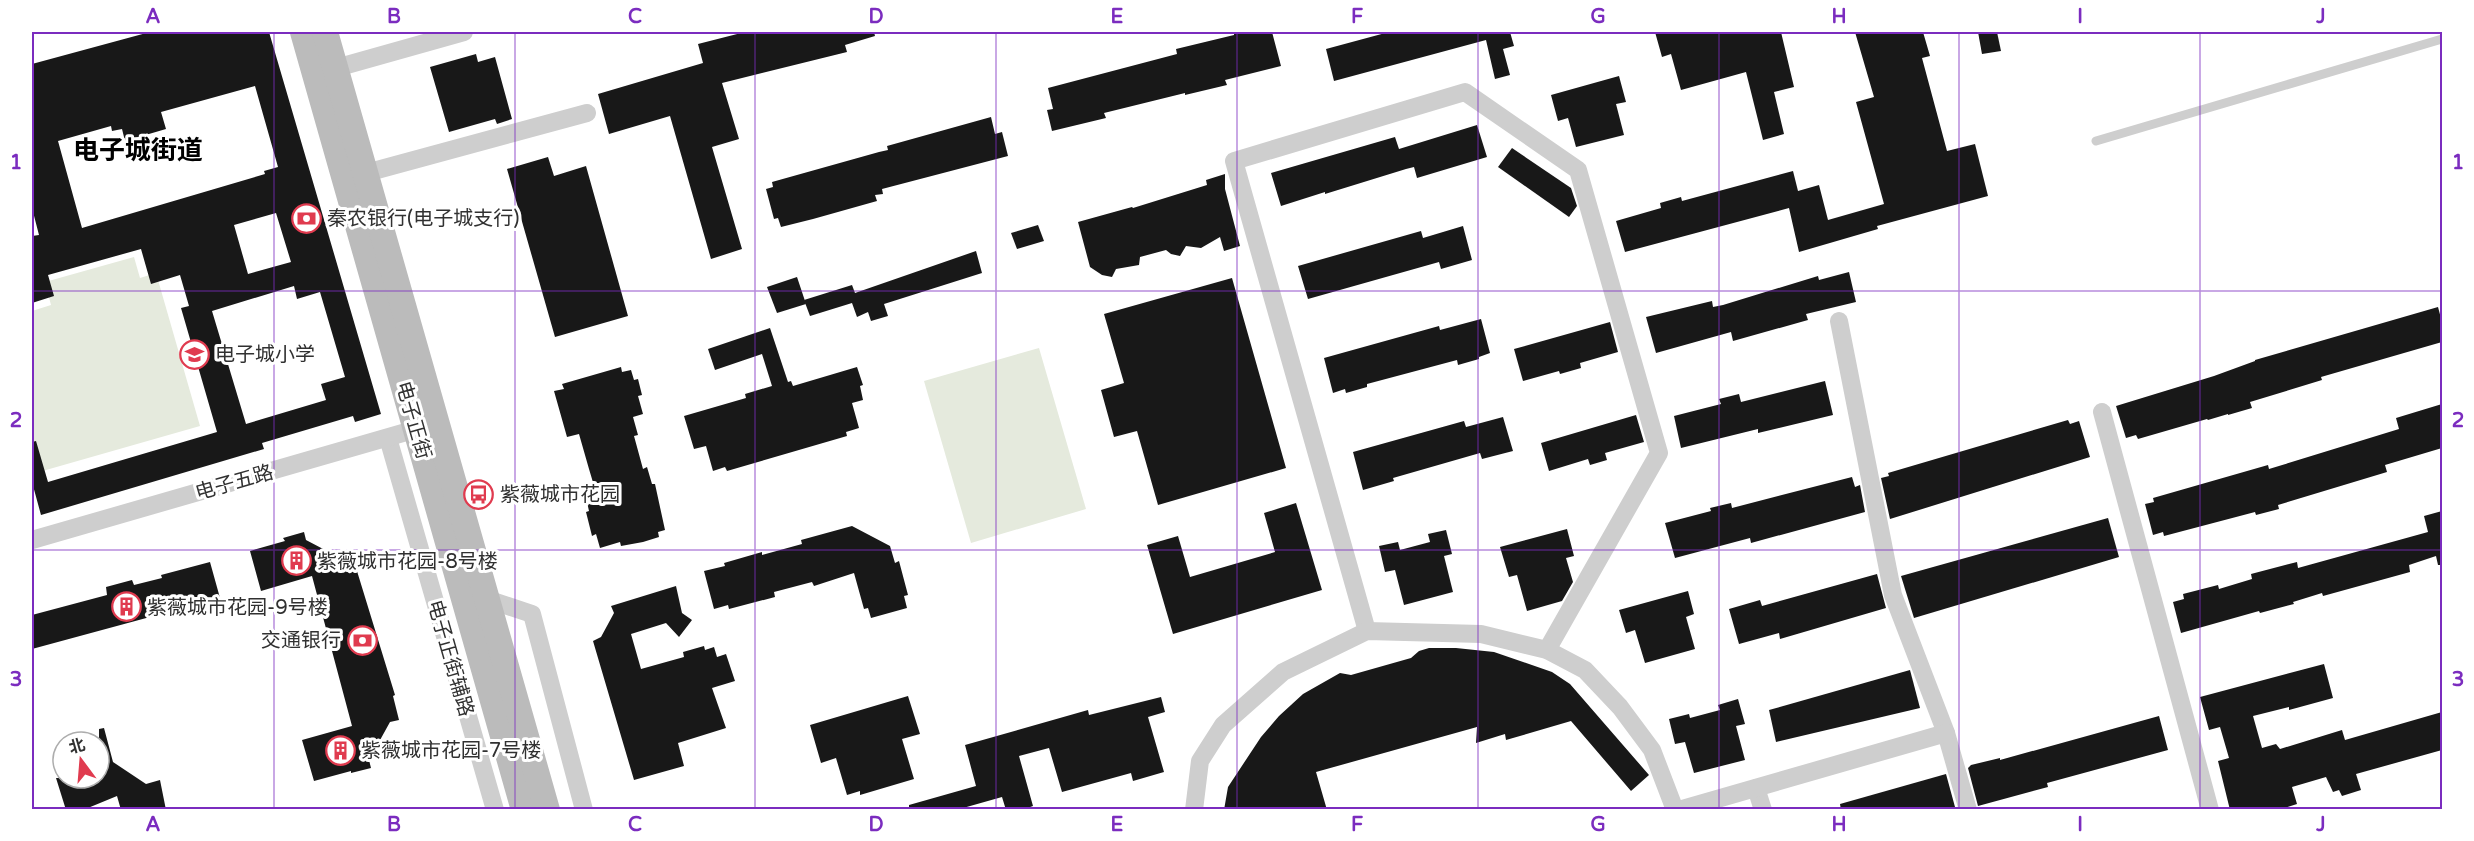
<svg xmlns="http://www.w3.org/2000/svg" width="2474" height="841" font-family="'Varela Round','Noto Sans SC',sans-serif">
	<rect width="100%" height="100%" fill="#fff"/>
	<g fill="#e5eadd">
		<polygon points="134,257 140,278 156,273 200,426 32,474 32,311 51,305 45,282"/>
		<polygon points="1039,348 1086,509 971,543 924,381"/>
	</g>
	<g fill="#181818" fill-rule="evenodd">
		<path d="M150,32H269L381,414L355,422L353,416L262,443L264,449L41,515L32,482V442L36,441L48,482L217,432L181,308L189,306L180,275L151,284L141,249L48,275L54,296L32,303V236L39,235L32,208V64ZM255,86L278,167L264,171L265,174L82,228L58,141L111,126L112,131L122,129L125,141L166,129L161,112ZM276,213L291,262L248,274L234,225ZM294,286L297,299L320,292L345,377L321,384L326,400L246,424L212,311Z"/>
		<polygon points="745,32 874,32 875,36 845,45 847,52 722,83 739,139 712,147 742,249 711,259 670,116 609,134 598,94 703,63 698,44"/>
		<polygon points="1234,32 1272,32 1281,66 1225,80 1227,85 1185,95 1185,93 1104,113 1106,118 1052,131 1047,110 1053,109 1048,88 1177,54 1176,49 1234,35"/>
		<polygon points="1389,32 1510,32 1514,46 1503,49 1510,75 1495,79 1486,40 1334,81 1326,49"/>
		<polygon points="1655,32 1781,32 1794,87 1774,92 1784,134 1763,140 1746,72 1681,90 1671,54 1662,57"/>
		<polygon points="1855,32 1923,32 1930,56 1922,58 1947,151 1975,144 1988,196 1877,226 1878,229 1799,252 1789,208 1625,252 1616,221 1661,208 1660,203 1681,197 1682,201 1793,171 1798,191 1819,185 1828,220 1884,204 1856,102 1874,97"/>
		<polygon points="1978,32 1997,32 2001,51 1982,54"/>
		<polygon points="476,54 478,62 495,57 512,119 497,124 495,119 449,132 430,67"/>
		<polygon points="1619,76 1626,102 1616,104 1624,135 1576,147 1568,118 1558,121 1551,95"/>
		<polygon points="991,117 995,134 1002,132 1008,156 882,189 883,194 875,195 877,201 813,219 781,227 778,218 774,219 766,189 773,187 772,182 879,152 888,150 887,146"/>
		<polygon points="1477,125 1487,157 1417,178 1414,167 1406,169 1325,194 1325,192 1281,206 1271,173 1395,137 1399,149"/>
		<polygon points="1512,148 1571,188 1577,206 1569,217 1498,167"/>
		<polygon points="548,157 554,176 586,166 628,316 555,337 507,169"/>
		<polygon points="1225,174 1225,189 1240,246 1224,251 1220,237 1201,248 1186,246 1180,256 1171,254 1166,250 1140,257 1139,265 1116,269 1112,277 1102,275 1090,267 1078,222 1132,207 1133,208 1207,185 1206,180"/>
		<polygon points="1038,225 1044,241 1017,249 1011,233"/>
		<polygon points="1463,226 1472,260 1441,269 1439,262 1308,299 1298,266 1421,231 1423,238"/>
		<polygon points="976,251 982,273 884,304 888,316 871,321 868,312 857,317 852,303 810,316 804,300 852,285 855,293"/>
		<polygon points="1849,272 1856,302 1806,314 1808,320 1733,341 1731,332 1656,353 1646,317 1712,301 1713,307 1723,305 1818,276 1819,280"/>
		<polygon points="797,277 806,304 777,313 767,287"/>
		<polygon points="1232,278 1286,468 1158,505 1137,431 1114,437 1101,390 1124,383 1104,314"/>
		<polygon points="2438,307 2442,322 2442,342 2321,377 2322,380 2250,402 2252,408 2228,415 2228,414 2208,420 2207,419 2138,439 2136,435 2126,438 2116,406 2214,376 2255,361 2255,360"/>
		<polygon points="1481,319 1490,353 1479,357 1479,359 1458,365 1457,360 1367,384 1367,387 1346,393 1345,389 1333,393 1324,358 1439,326 1440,330"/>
		<polygon points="1610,322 1618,352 1580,363 1581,368 1560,374 1559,371 1523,381 1514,349"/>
		<polygon points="770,328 788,382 791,381 793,386 857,367 863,385 860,386 863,400 852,403 859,428 846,432 847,436 727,471 725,467 713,471 706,446 694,449 684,416 746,398 745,394 772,386 762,354 715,370 708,349"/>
		<polygon points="621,367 622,372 631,370 634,380 638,379 642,395 638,396 643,414 633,417 638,435 634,436 643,469 647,467 652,484 655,484 665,530 658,532 659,537 643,542 621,546 620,542 600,548 596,534 592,536 586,512 589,511 587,502 598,499 589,469 579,434 567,437 554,391 564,389 562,384"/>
		<polygon points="1825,381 1833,415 1758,433 1758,429 1681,448 1674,416 1721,404 1719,399 1739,394 1741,402"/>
		<polygon points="2442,404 2442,448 2385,465 2387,472 2278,505 2279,509 2256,515 2255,512 2164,536 2163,532 2153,535 2145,504 2154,502 2153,498 2268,465 2269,469 2399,429 2396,418"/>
		<polygon points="1636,415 1644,442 1605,453 1607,460 1590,465 1588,459 1549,471 1541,443"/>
		<polygon points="1503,417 1513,451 1482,459 1480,453 1393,478 1394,481 1363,490 1353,452 1464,421 1466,427"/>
		<polygon points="2068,420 2070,424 2079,421 2090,457 1890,519 1881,478 1889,476 1888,473"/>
		<polygon points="1852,477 1855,487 1860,485 1865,512 1751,543 1750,538 1675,558 1665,523 1711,511 1710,508 1731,503 1732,508"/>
		<polygon points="1296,503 1322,590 1173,634 1147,545 1178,536 1190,577 1275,552 1264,513"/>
		<polygon points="2442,511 2442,565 2438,565 2436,556 2409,565 2410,572 2323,596 2322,593 2293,602 2294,604 2260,613 2259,611 2181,633 2173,602 2184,599 2183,594 2218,585 2219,589 2252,579 2251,574 2297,562 2298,568 2428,532 2424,516"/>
		<polygon points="2108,518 2119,557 1914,618 1901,576"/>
		<polygon points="852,526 890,546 895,563 899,561 908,595 904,596 907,608 871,618 868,608 864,609 854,573 814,586 812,582 774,592 775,597 729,609 728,605 714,609 704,571 725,566 724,563 762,552 762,555 802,544 801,540"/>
		<polygon points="1567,529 1574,556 1566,558 1573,582 1562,601 1527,611 1517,575 1509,577 1500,547"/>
		<polygon points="1446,530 1452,554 1444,556 1453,592 1404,605 1395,570 1385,572 1379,546 1398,542 1400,550 1430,542 1428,534"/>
		<polygon points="304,532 306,540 346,561 353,558 395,695 393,696 399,720 390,722 369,760 371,768 351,773 351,771 314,781 302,740 352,726 312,576 261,591 250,551 285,541 283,538"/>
		<polygon points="210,562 220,598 32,649 32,615 107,595 106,587 132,580 134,585 162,578 161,575"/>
		<polygon points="1877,574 1886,608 1780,639 1779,633 1739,644 1729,609 1760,600 1762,606"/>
		<polygon points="676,586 682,613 692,620 679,637 666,623 631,634 641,669 684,657 683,652 704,646 705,650 714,647 717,657 726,654 735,681 712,688 726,728 678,743 684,766 634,780 593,641 601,637 614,613 611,606"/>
		<polygon points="1688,591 1694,614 1686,617 1695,649 1645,663 1635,630 1626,633 1619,610"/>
		<polygon points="1429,648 1456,648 1494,652 1552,672 1570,684 1649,775 1631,791 1571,721 1506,740 1505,734 1476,743 1477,727 1316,772 1327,810 1224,810 1228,787 1261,737 1279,716 1303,694 1340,673 1351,675 1411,658 1419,651"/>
		<polygon points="2324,664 2333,698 2289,710 2289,707 2253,716 2262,748 2276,744 2280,749 2342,730 2345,740 2442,712 2442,750 2356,774 2361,790 2342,796 2339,790 2333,792 2326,777 2292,787 2297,804 2278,810 2230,810 2218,761 2229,758 2220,727 2209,730 2200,697"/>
		<polygon points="1910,670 1920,708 1776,742 1769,710"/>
		<polygon points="908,696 920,734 902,739 914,779 860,795 860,791 847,795 836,758 821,763 810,725"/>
		<polygon points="1161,697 1165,712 1148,717 1164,772 1133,781 1131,773 1062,792 1049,748 1019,756 1033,806 1022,810 1006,810 1002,797 956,810 909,810 909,805 976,786 965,745 1088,710 1089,715"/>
		<polygon points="1738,699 1745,724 1736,726 1745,760 1694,773 1685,742 1675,744 1669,719 1689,714 1690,718 1720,710 1718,705"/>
		<polygon points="2159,716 2168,750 2047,783 2048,787 1978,806 1968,768 1971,765 2000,758 2000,760"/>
		<polygon points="104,728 113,762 146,784 160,780 166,810 121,810 117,796 83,810 66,810 56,778 99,778 99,729"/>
		<polygon points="1946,774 1955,807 1945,810 1841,810 1840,804"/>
	</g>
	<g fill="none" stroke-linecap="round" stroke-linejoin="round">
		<polyline stroke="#cecece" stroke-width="9" points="2096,141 2442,39"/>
		<g stroke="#cecece" stroke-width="18">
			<polyline points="336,68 464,32"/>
			<polyline points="366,173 587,113"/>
			<polyline points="1839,321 1893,595 1946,733 1968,810"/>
			<polyline points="2102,412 2210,810"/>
			<polyline points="388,438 495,810"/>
			<polyline points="32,540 427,426"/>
			<polyline points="487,599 532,614 584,810"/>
			<polyline points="1367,631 1234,161 1465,92 1578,170 1659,453 1547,650"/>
			<polyline points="1756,788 1763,810"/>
			<polyline points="1194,810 1200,761 1223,725 1283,672 1367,631 1481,634 1547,650 1585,670 1620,707 1652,750 1675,810"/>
			<polyline points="1679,810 1946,733"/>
		</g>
		<g stroke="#bbb" stroke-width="26">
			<polyline points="303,32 524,810"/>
			<polyline points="325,32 547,810"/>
		</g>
	</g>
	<path fill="none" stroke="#7b2cbf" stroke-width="1.5" stroke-opacity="0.55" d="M274,32V810M515,32V810M755,32V810M996,32V810M1237,32V810M1478,32V810M1719,32V810M1959,32V810M2200,32V810M32,291H2442M32,550H2442"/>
	<defs>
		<symbol id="bank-ring" viewBox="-11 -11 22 22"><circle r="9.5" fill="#fff" stroke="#e03b4f" stroke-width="1.5"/><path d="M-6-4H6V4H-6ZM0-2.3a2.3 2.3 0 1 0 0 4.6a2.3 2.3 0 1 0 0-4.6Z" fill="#e03b4f"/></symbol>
		<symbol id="school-ring" viewBox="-11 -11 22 22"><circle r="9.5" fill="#fff" stroke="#e03b4f" stroke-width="1.5"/><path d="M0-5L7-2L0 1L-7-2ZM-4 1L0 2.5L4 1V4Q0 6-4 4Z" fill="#e03b4f"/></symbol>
		<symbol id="bus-ring" viewBox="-11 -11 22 22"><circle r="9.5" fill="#fff" stroke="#e03b4f" stroke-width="1.5"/><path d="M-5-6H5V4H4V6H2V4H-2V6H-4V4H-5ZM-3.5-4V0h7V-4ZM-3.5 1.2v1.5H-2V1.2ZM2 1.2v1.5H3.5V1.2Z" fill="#e03b4f"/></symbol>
		<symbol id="building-ring" viewBox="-11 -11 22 22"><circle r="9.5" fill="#fff" stroke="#e03b4f" stroke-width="1.5"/><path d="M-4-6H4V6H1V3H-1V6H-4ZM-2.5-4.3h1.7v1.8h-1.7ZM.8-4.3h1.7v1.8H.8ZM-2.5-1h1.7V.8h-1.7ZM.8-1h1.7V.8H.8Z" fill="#e03b4f"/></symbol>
	</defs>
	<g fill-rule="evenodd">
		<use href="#bank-ring" x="290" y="202" width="33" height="33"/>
		<use href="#school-ring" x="178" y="338" width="33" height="33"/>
		<use href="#bus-ring" x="462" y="478" width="33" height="33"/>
		<use href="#building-ring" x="280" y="544" width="33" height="33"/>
		<use href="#building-ring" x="110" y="590" width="33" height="33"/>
		<use href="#bank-ring" x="346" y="624" width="33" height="33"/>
		<use href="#building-ring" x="324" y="734" width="33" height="33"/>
	</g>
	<g text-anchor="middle" stroke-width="6" stroke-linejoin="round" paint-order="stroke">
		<g font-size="20" fill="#313131" stroke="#fff" text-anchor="start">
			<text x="327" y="225">秦农银行(电子城支行)</text>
			<text x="215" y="361">电子城小学</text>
			<text x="500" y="501">紫薇城市花园</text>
			<text x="317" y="568">紫薇城市花园-8号楼</text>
			<text x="147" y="614">紫薇城市花园-9号楼</text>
			<text x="341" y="647" text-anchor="end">交通银行</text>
			<text x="361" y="757">紫薇城市花园-7号楼</text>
		</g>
		<g font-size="20" fill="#313131" stroke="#fff">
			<text transform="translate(414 420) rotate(74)" y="7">电子正街</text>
			<text transform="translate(234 482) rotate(-16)" y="7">电子五路</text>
			<text transform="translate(451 658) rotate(74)" y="7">电子正街辅路</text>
		</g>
		<g font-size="26" font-weight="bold" fill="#000" stroke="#fff">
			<text x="138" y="159">电子城街道</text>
		</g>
	</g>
	<rect width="2474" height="841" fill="none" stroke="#ffffff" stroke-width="66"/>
	<g transform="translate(81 760) rotate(344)"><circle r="28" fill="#ffffff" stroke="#adadad" stroke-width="1.5"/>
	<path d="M0-4.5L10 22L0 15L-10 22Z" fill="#e03b4f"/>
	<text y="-9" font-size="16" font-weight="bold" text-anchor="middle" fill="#313131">北</text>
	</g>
	<rect x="33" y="33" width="2408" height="775" fill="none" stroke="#7b2cbf" stroke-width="2"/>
	<g font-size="20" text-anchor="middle" font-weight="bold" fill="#7b2cbf">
		<text x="153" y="23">A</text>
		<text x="394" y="23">B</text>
		<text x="635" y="23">C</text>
		<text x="876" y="23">D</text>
		<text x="1117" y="23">E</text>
		<text x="1357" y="23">F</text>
		<text x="1598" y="23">G</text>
		<text x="1839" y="23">H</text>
		<text x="2080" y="23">I</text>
		<text x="2321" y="23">J</text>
		<text x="16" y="169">1</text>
		<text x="2458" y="169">1</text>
		<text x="16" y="427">2</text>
		<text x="2458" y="427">2</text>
		<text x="16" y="686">3</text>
		<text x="2458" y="686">3</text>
		<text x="153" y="831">A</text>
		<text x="394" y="831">B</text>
		<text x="635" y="831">C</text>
		<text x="876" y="831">D</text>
		<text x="1117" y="831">E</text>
		<text x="1357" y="831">F</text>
		<text x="1598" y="831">G</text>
		<text x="1839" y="831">H</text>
		<text x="2080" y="831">I</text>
		<text x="2321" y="831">J</text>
	</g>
</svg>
